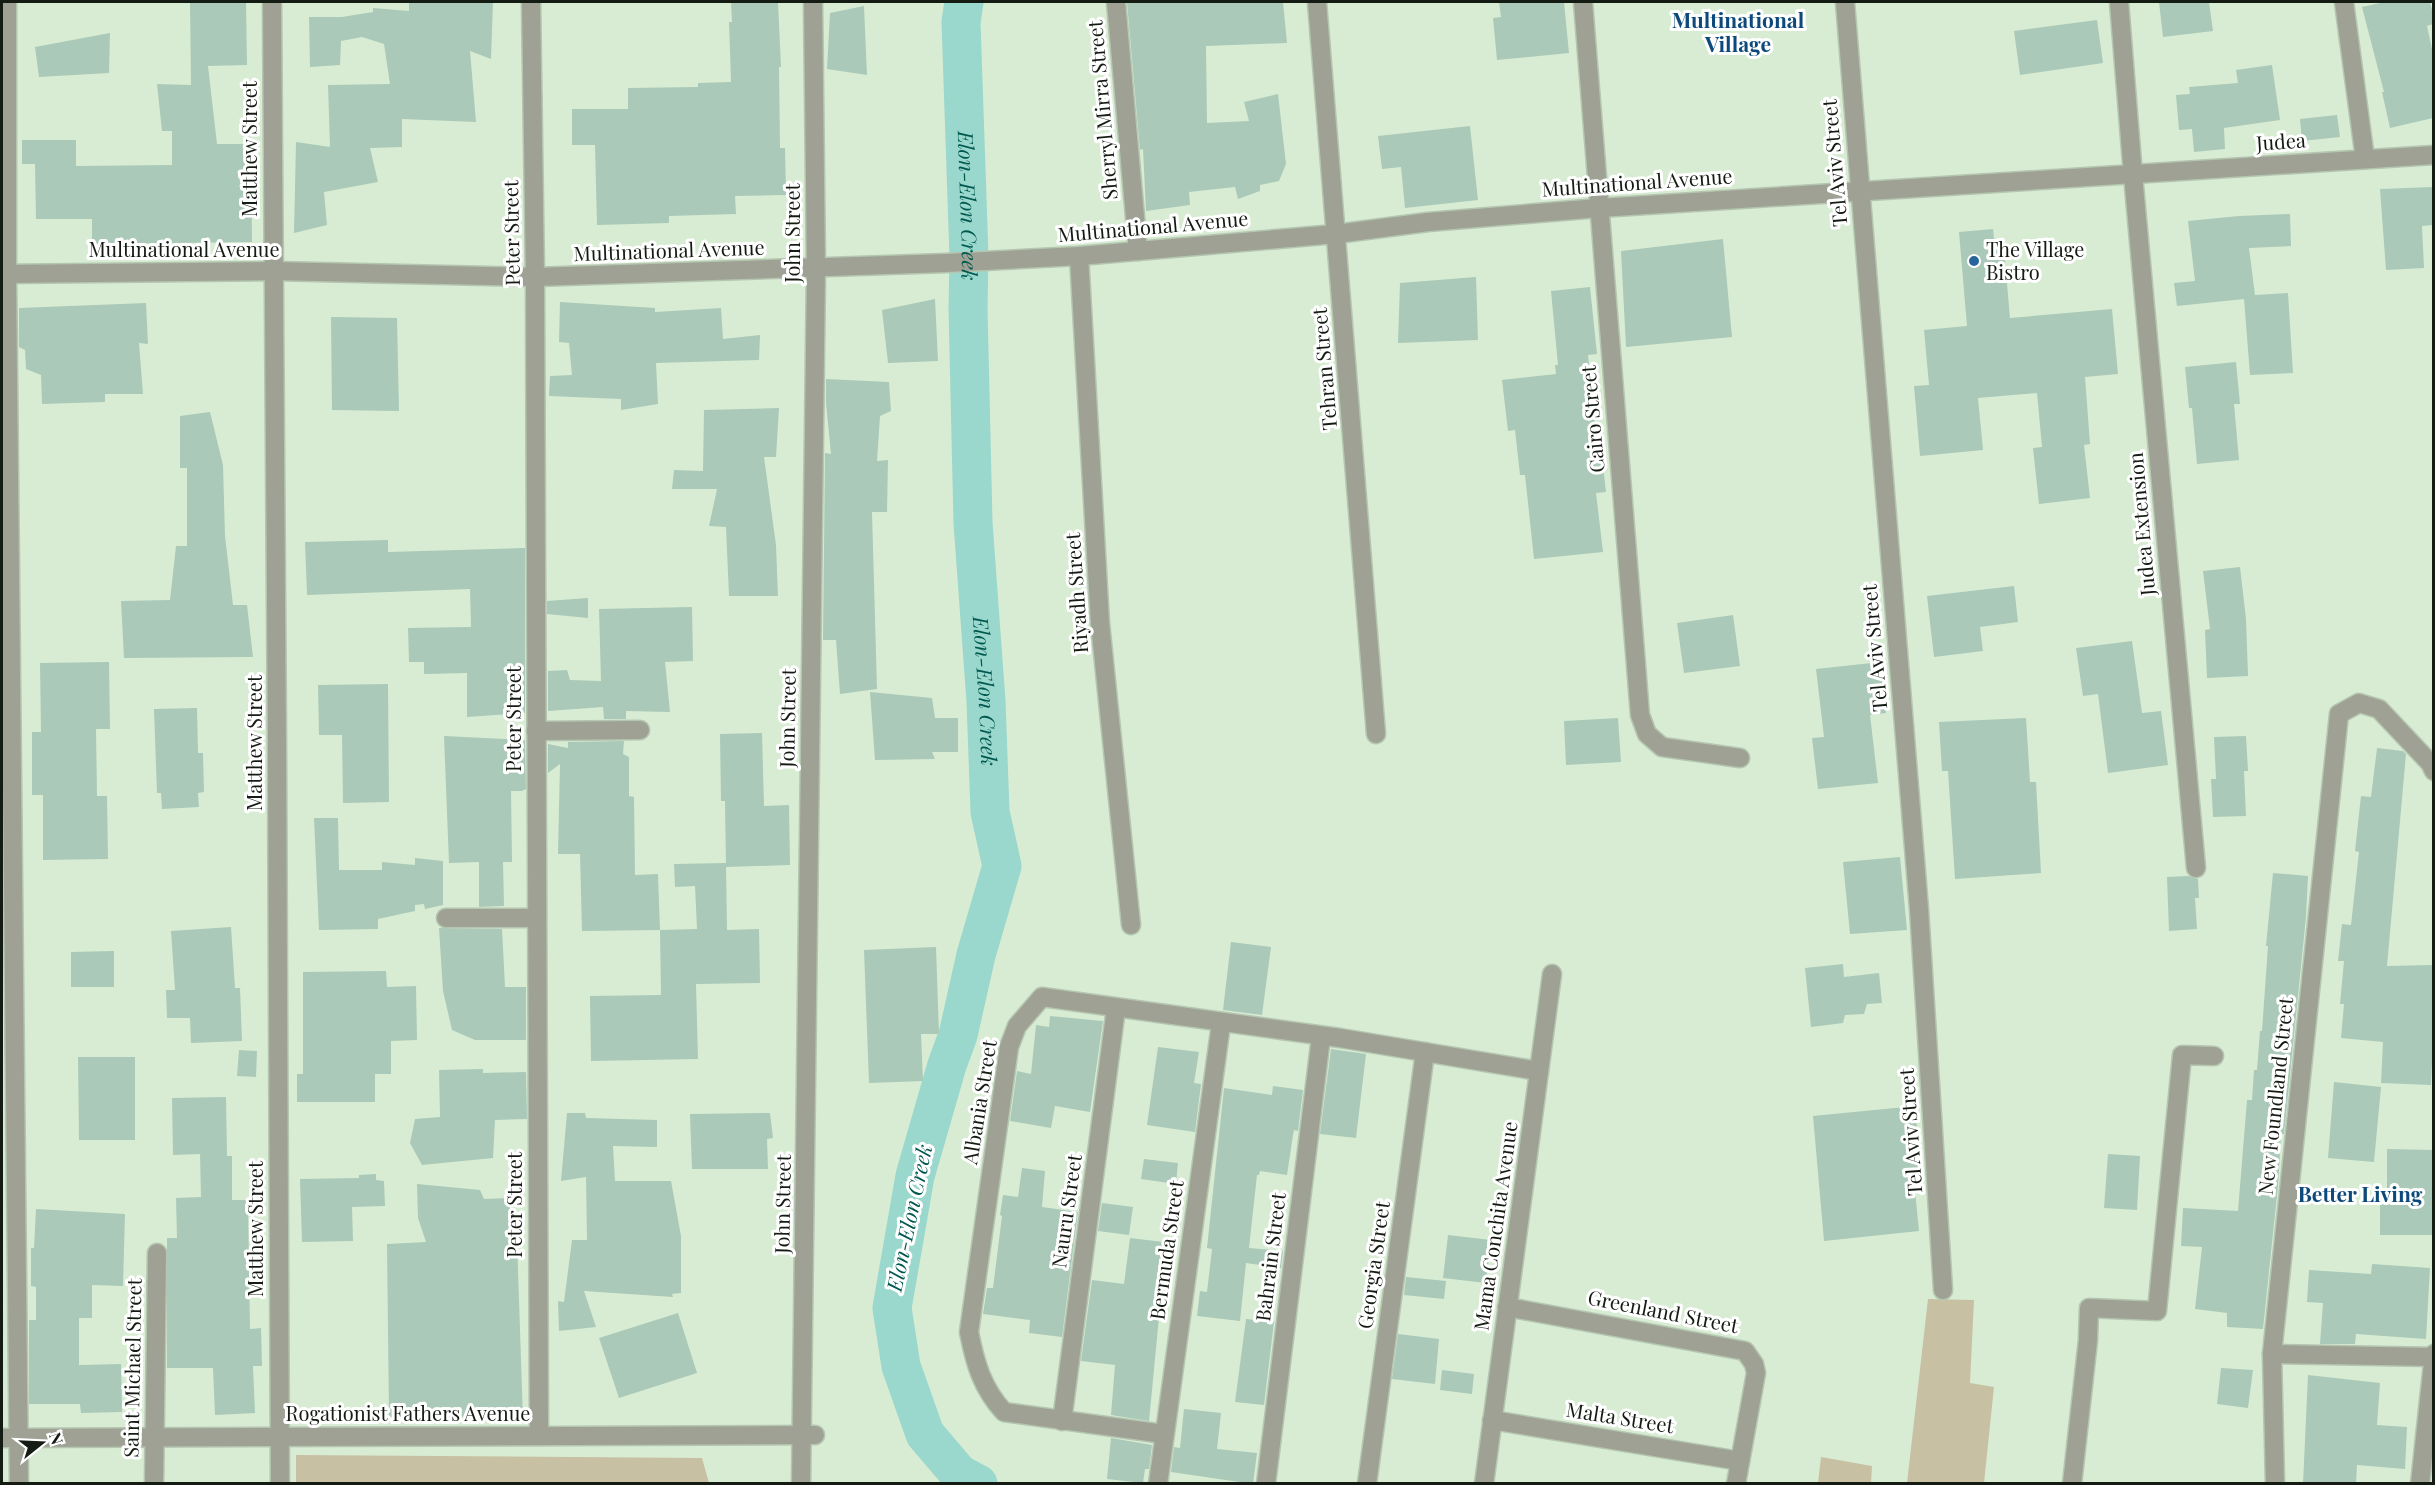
<svg xmlns="http://www.w3.org/2000/svg" width="2435" height="1485" font-family="'Playfair Display',serif">
	<rect width="100%" height="100%" fill="#d8ecd3"/>
	<g fill="#c8c0a3">
		<polygon points="1928,1299 1974,1300 1970,1383 1994,1387 1984,1483 1907,1483"/>
		<polygon points="296,1455 702,1458 709,1483 296,1483"/>
		<polygon points="1821,1457 1872,1466 1871,1483 1818,1483"/>
	</g>
	<g fill="none" stroke-linecap="round" stroke-linejoin="round">
		<path stroke="#9ad7cc" stroke-width="39" id="s1" d="M964,2L961,22L969,257L968,308L973,523L986,701L990,812L1002,866L976,955L958,1035L947,1065L915,1176L892,1308L901,1366L925,1434L959,1474L978,1484"/>
	</g>
	<g fill="#aac9b8">
		<polygon points="190,2 246,2 247,65 208,66 217,144 251,144 252,242 92,244 92,219 36,219 35,164 22,164 22,140 76,140 76,166 172,165 172,131 162,131 157,84 191,85"/>
		<polygon points="409,2 493,2 491,59 470,51 476,122 402,119 402,147 370,148 378,182 324,192 327,225 294,233 296,142 330,147 328,85 390,84 384,44 362,37 341,41 340,65 310,67 309,17 342,17 373,12 373,8 409,11"/>
		<polygon points="731,2 778,2 781,67 779,67 780,148 785,148 786,195 735,196 736,214 669,216 669,223 597,225 595,145 572,145 572,109 628,109 628,88 698,87 698,83 731,82 729,22 732,22"/>
		<polygon points="1127,2 1283,2 1287,43 1206,46 1207,123 1249,121 1244,102 1278,94 1286,164 1279,181 1260,185 1260,191 1238,199 1235,187 1189,192 1190,205 1146,211 1143,149 1140,150"/>
		<polygon points="1499,2 1564,2 1569,53 1497,60 1493,18 1501,17"/>
		<polygon points="2159,2 2209,2 2213,31 2163,37"/>
		<polygon points="2385,2 2430,2 2433,14 2433,24 2427,26 2433,54 2433,118 2390,128 2382,92 2384,92 2362,7"/>
		<polygon points="864,6 867,75 827,69 830,13"/>
		<polygon points="2097,20 2103,63 2020,75 2014,31"/>
		<polygon points="110,33 109,73 39,77 35,47"/>
		<polygon points="2272,65 2280,120 2224,128 2225,149 2194,152 2192,129 2179,130 2176,95 2190,94 2189,87 2238,83 2236,70"/>
		<polygon points="2337,115 2340,137 2302,141 2300,119"/>
		<polygon points="1470,126 1478,200 1405,208 1401,167 1382,169 1378,136"/>
		<polygon points="2433,187 2433,225 2422,226 2424,268 2386,270 2380,189"/>
		<polygon points="2290,214 2291,246 2249,248 2255,295 2288,293 2293,373 2250,375 2244,299 2177,306 2174,283 2195,281 2188,221 2239,216"/>
		<polygon points="1993,229 1994,239 2003,238 2010,318 2112,309 2118,374 2085,377 2090,444 2084,445 2090,498 2039,504 2033,448 2042,447 2037,393 1978,398 1983,450 1920,456 1914,386 1929,385 1924,330 1967,326 1959,232"/>
		<polygon points="1723,239 1732,337 1626,347 1621,251"/>
		<polygon points="1476,277 1478,340 1398,343 1400,283"/>
		<polygon points="1590,287 1597,354 1588,355 1596,432 1599,432 1606,492 1596,493 1603,552 1534,559 1525,475 1520,475 1515,430 1508,431 1502,380 1556,374 1555,365 1558,365 1551,291"/>
		<polygon points="935,299 938,361 888,363 882,310"/>
		<polygon points="560,302 655,308 655,312 721,308 723,339 760,335 759,360 656,363 658,404 621,410 621,399 549,396 550,376 572,375 569,343 559,342"/>
		<polygon points="146,303 148,344 139,343 143,394 105,394 105,402 42,404 41,375 26,369 25,350 19,347 19,308"/>
		<polygon points="331,317 397,318 399,411 332,410"/>
		<polygon points="2236,362 2240,404 2234,404 2239,460 2197,464 2192,408 2189,408 2185,367"/>
		<polygon points="826,379 889,382 891,411 880,416 877,461 888,460 887,512 872,512 877,689 840,694 836,640 823,640 825,453 831,454 826,403"/>
		<polygon points="779,408 776,457 764,457 776,545 778,596 729,596 726,527 709,526 717,489 672,489 674,470 703,471 704,410"/>
		<polygon points="210,412 223,465 225,536 233,605 247,605 253,657 124,658 121,601 170,600 176,546 187,546 187,468 180,468 180,416"/>
		<polygon points="388,540 388,552 525,548 525,713 467,717 467,673 424,674 424,662 409,662 408,628 471,627 470,589 307,595 305,542"/>
		<polygon points="2240,567 2246,619 2248,676 2207,678 2205,630 2210,629 2203,571"/>
		<polygon points="2014,586 2018,622 1980,627 1983,651 1934,657 1927,596"/>
		<polygon points="588,598 588,618 547,614 547,601"/>
		<polygon points="692,607 693,661 665,662 670,712 626,711 626,719 604,719 603,707 548,711 548,671 567,670 570,680 601,681 599,609"/>
		<polygon points="1733,615 1740,666 1684,673 1677,623"/>
		<polygon points="2132,641 2142,713 2161,711 2168,765 2108,773 2098,694 2083,696 2076,648"/>
		<polygon points="109,662 110,729 96,729 97,796 107,796 108,859 43,860 43,795 32,795 32,732 41,732 40,663"/>
		<polygon points="1881,662 1886,713 1870,715 1878,783 1818,789 1812,738 1824,737 1816,669"/>
		<polygon points="388,684 389,802 343,803 342,735 319,735 318,685"/>
		<polygon points="870,692 932,698 935,718 958,718 958,752 932,752 935,759 875,760"/>
		<polygon points="197,708 198,753 203,753 204,792 198,793 199,807 162,809 161,793 157,793 154,709"/>
		<polygon points="1618,718 1621,762 1566,765 1564,721"/>
		<polygon points="2026,718 2030,782 2036,782 2041,873 1955,879 1948,771 1942,771 1939,722"/>
		<polygon points="762,733 764,806 789,805 790,865 726,867 725,801 721,801 720,734"/>
		<polygon points="444,736 525,740 526,789 522,791 511,791 512,862 503,862 504,906 479,907 479,862 449,863"/>
		<polygon points="2246,736 2248,771 2244,771 2246,816 2213,817 2211,779 2216,779 2214,737"/>
		<polygon points="624,741 623,754 629,757 629,796 634,797 635,875 658,874 660,930 582,931 580,854 558,854 560,764 548,773 548,744 568,748 568,742"/>
		<polygon points="2377,748 2403,751 2406,754 2387,966 2433,965 2433,1037 2431,1085 2381,1083 2383,1042 2341,1038 2344,1004 2340,1004 2344,961 2338,961 2342,924 2351,925 2359,852 2355,851 2361,796 2371,797"/>
		<polygon points="314,818 338,818 339,870 382,870 382,862 415,865 415,858 443,861 443,905 425,909 424,904 415,905 415,911 378,919 378,929 319,930"/>
		<polygon points="1900,857 1907,930 1850,934 1843,862"/>
		<polygon points="726,863 727,930 759,929 760,983 696,984 698,1059 591,1061 590,996 661,995 660,930 697,929 695,886 675,887 674,864"/>
		<polygon points="2273,873 2308,876 2306,917 2284,1134 2281,1134 2278,1186 2263,1329 2227,1327 2227,1313 2195,1309 2202,1247 2181,1246 2183,1208 2238,1211 2247,1100 2252,1100 2254,1070 2257,1070 2260,1031 2262,1031 2268,946 2266,946"/>
		<polygon points="2188,876 2198,879 2199,898 2195,898 2197,929 2169,931 2167,877"/>
		<polygon points="231,927 235,988 240,988 242,1041 191,1043 190,1018 167,1018 166,990 175,990 171,931"/>
		<polygon points="439,928 502,929 505,987 526,987 526,1040 475,1040 452,1030 443,991"/>
		<polygon points="1231,942 1271,947 1262,1015 1223,1010"/>
		<polygon points="936,947 939,1034 921,1034 923,1081 869,1083 864,950"/>
		<polygon points="114,951 114,987 71,987 71,952"/>
		<polygon points="1843,964 1844,977 1879,973 1882,1003 1867,1004 1864,1014 1845,1015 1843,1023 1811,1027 1805,968"/>
		<polygon points="386,971 387,987 416,986 417,1040 391,1041 391,1074 375,1074 375,1102 297,1102 297,1074 303,1074 303,972"/>
		<polygon points="1050,1016 1103,1021 1090,1112 1055,1106 1051,1128 1010,1121 1017,1071 1031,1074 1036,1025 1049,1027"/>
		<polygon points="1158,1047 1199,1052 1194,1083 1201,1084 1195,1132 1147,1125"/>
		<polygon points="1331,1049 1366,1054 1356,1138 1320,1134"/>
		<polygon points="239,1050 257,1051 256,1077 237,1076"/>
		<polygon points="78,1057 135,1057 135,1140 79,1140"/>
		<polygon points="483,1069 483,1073 526,1072 527,1119 495,1120 493,1158 422,1165 410,1143 415,1119 440,1117 439,1070"/>
		<polygon points="2334,1082 2381,1087 2374,1162 2328,1158"/>
		<polygon points="1273,1086 1303,1090 1298,1131 1294,1130 1293,1135 1287,1175 1260,1171 1259,1175 1257,1175 1249,1248 1283,1251 1281,1268 1246,1263 1240,1321 1197,1316 1200,1291 1207,1292 1212,1249 1207,1248 1224,1088 1272,1095"/>
		<polygon points="226,1097 227,1156 232,1156 232,1200 248,1200 250,1329 261,1328 262,1366 253,1366 255,1413 215,1415 213,1368 167,1368 167,1238 177,1238 176,1198 201,1197 200,1154 173,1155 172,1098"/>
		<polygon points="1915,1106 1921,1170 1913,1170 1919,1231 1824,1241 1813,1116"/>
		<polygon points="567,1113 585,1113 586,1118 657,1120 657,1147 613,1146 615,1181 671,1181 681,1236 681,1293 672,1294 673,1297 584,1291 596,1327 559,1331 558,1301 564,1302 572,1240 587,1240 586,1177 561,1181"/>
		<polygon points="770,1113 773,1138 767,1139 768,1169 692,1169 690,1114"/>
		<polygon points="2387,1149 2433,1150 2433,1235 2380,1235 2380,1201 2387,1201"/>
		<polygon points="2108,1154 2140,1156 2137,1210 2104,1208"/>
		<polygon points="1144,1159 1178,1163 1176,1184 1141,1179"/>
		<polygon points="1022,1168 1045,1171 1042,1207 1078,1212 1062,1337 1029,1333 1030,1320 983,1314 987,1288 993,1288 1002,1216 1000,1215 1003,1195 1018,1197"/>
		<polygon points="376,1174 376,1180 384,1181 385,1206 352,1207 353,1241 302,1242 300,1179 359,1178 359,1175"/>
		<polygon points="417,1184 480,1190 484,1199 510,1198 511,1240 517,1240 523,1419 446,1421 389,1417 387,1244 426,1242 418,1218"/>
		<polygon points="1102,1203 1133,1207 1129,1235 1098,1231"/>
		<polygon points="36,1209 125,1214 123,1286 92,1285 92,1318 79,1318 79,1365 121,1364 122,1412 81,1413 80,1404 29,1404 29,1320 36,1320 36,1287 31,1286 31,1248 34,1248"/>
		<polygon points="1448,1235 1491,1240 1486,1283 1443,1278"/>
		<polygon points="1130,1238 1172,1243 1168,1278 1166,1278 1162,1308 1160,1307 1149,1421 1111,1415 1115,1365 1081,1361 1092,1280 1124,1284"/>
		<polygon points="2372,1264 2430,1268 2426,1339 2356,1334 2355,1344 2320,1344 2323,1303 2307,1302 2309,1270 2371,1274"/>
		<polygon points="1406,1277 1446,1281 1444,1299 1404,1295"/>
		<polygon points="678,1313 697,1373 619,1398 599,1338"/>
		<polygon points="1246,1319 1274,1322 1264,1405 1235,1402"/>
		<polygon points="1398,1334 1439,1339 1435,1384 1392,1379"/>
		<polygon points="2221,1368 2253,1370 2248,1408 2217,1404"/>
		<polygon points="1442,1370 1474,1374 1472,1394 1440,1390"/>
		<polygon points="2308,1375 2380,1383 2377,1425 2407,1427 2405,1469 2357,1465 2356,1484 2303,1484"/>
		<polygon points="1184,1409 1221,1413 1217,1449 1257,1453 1253,1484 1171,1472 1174,1447 1180,1448"/>
		<polygon points="1111,1438 1152,1445 1149,1469 1145,1469 1143,1483 1107,1479"/>
	</g>
	<g fill="none" stroke-linecap="round" stroke-linejoin="round">
		<defs>
			<g id="minor">
				<polyline points="7,2 7,274 19,1484"/>
				<polyline points="272,2 277,748 280,1484"/>
				<polyline points="531,2 535,277 539,1436"/>
				<polyline points="1116,2 1138,251"/>
				<polyline points="1317,2 1376,734"/>
				<polyline points="1583,2 1640,715 1647,734 1662,747 1740,758"/>
				<polyline points="1845,2 1919,909 1943,1290"/>
				<polyline points="2119,2 2133,175 2196,868"/>
				<polyline points="2344,2 2365,159"/>
				<polyline points="1079,256 1100,623 1131,925"/>
				<polyline points="2,274 274,271 535,277 946,263 1079,256 1336,234 1428,222 1599,208 2434,155"/>
				<polyline points="536,731 640,730"/>
				<polyline points="446,918 537,918"/>
				<polyline points="1507,1307 1745,1351 1754,1364 1756,1373 1736,1484"/>
				<polyline points="2272,1354 2434,1357"/>
				<polyline points="1492,1420 1740,1461"/>
				<polyline points="1062,1421 1116,1008"/>
				<path d="M1164,1434L1004,1412C982,1388 975,1363 969,1332L1009,1047L1017,1026L1042,997L1340,1038L1539,1071"/>
				<polyline points="2,1438 815,1435"/>
				<polyline points="154,1484 157,1253"/>
				<polyline points="801,1484 816,269 813,2"/>
				<polyline points="1158,1484 1221,1024"/>
				<polyline points="1266,1484 1321,1037"/>
				<polyline points="1367,1484 1425,1052"/>
				<polyline points="1484,1484 1552,974"/>
				<polyline points="2072,1484 2088,1340 2089,1308 2157,1311 2182,1055 2214,1056"/>
				<polyline points="2275,1484 2272,1354 2339,714 2359,703 2379,709 2430,763 2434,771"/>
				<polyline points="2420,1484 2434,1354"/>
			</g>
		</defs>
		<use href="#minor" stroke="#b5c6b0" stroke-width="21"/>
		<use href="#minor" stroke="#9ea194" stroke-width="18"/>
	</g>
	<circle fill="#27659c" stroke="#fff" stroke-width="2" cx="1974" cy="261" r="6"/>
	<g text-anchor="middle" stroke-width="6" stroke-linejoin="round" paint-order="stroke">
		<g font-size="20" fill="#141b12" stroke="#fff">
			<text transform="translate(1103 110) rotate(-95)" y="7">Sherryl Mirra Street</text>
			<text transform="translate(2281 142) rotate(-4)" y="7">Judea</text>
			<text transform="translate(250 149) rotate(-90)" y="7">Matthew Street</text>
			<text transform="translate(1835 163) rotate(-95)" y="7">Tel Aviv Street</text>
			<text transform="translate(1637 183) rotate(-4)" y="7">Multinational Avenue</text>
			<text transform="translate(1153 227) rotate(-5)" y="7">Multinational Avenue</text>
			<text transform="translate(512 233) rotate(-91)" y="7">Peter Street</text>
			<text transform="translate(793 233) rotate(-90)" y="7">John Street</text>
			<text x="184" y="257">Multinational Avenue</text>
			<text transform="translate(669 251) rotate(-2)" y="7">Multinational Avenue</text>
			<text transform="translate(1325 369) rotate(-95)" y="7">Tehran Street</text>
			<text transform="translate(1593 419) rotate(-95)" y="7">Cairo Street</text>
			<text transform="translate(2142 524) rotate(-95)" y="7">Judea Extension</text>
			<text transform="translate(1077 593) rotate(-94)" y="7">Riyadh Street</text>
			<text transform="translate(1875 648) rotate(-95)" y="7">Tel Aviv Street</text>
			<text transform="translate(788 718) rotate(-89)" y="7">John Street</text>
			<text transform="translate(514 719) rotate(-90)" y="7">Peter Street</text>
			<text transform="translate(255 743) rotate(-90)" y="7">Matthew Street</text>
			<text transform="translate(2276 1096) rotate(-84)" y="7">New Foundland Street</text>
			<text transform="translate(980 1102) rotate(-81)" y="7">Albania Street</text>
			<text transform="translate(1911 1132) rotate(-94)" y="7">Tel Aviv Street</text>
			<text transform="translate(783 1204) rotate(-89)" y="7">John Street</text>
			<text transform="translate(515 1205) rotate(-90)" y="7">Peter Street</text>
			<text transform="translate(1067 1211) rotate(-82)" y="7">Nauru Street</text>
			<text transform="translate(1496 1226) rotate(-82)" y="7">Mama Conchita Avenue</text>
			<text transform="translate(256 1229) rotate(-90)" y="7">Matthew Street</text>
			<text transform="translate(1167 1250) rotate(-82)" y="7">Bermuda Street</text>
			<text transform="translate(1271 1257) rotate(-83)" y="7">Bahrain Street</text>
			<text transform="translate(1374 1265) rotate(-82)" y="7">Georgia Street</text>
			<text transform="translate(1663 1312) rotate(11)" y="7">Greenland Street</text>
			<text transform="translate(133 1368) rotate(-89)" y="7">Saint Michael Street</text>
			<text x="408" y="1421">Rogationist Fathers Avenue</text>
			<text transform="translate(1620 1418) rotate(9)" y="7">Malta Street</text>
		</g>
		<g font-size="20" fill="#141b12" stroke="#fff" text-anchor="start">
			<text x="1986" y="257">The Village<tspan x="1986" dy="23">Bistro</tspan></text>
		</g>
		<g font-size="21" font-weight="bold" fill="#0d497a" stroke="#fff">
			<text x="1738" y="28">Multinational<tspan x="1738" dy="24">Village</tspan></text>
			<text x="2360" y="1202">Better Living</text>
		</g>
		<g font-size="21" font-style="italic" fill="#005950" stroke="#fff">
			<text dy="7" stroke="none"><textPath href="#s1" startOffset="204">Elon-Elon Creek</textPath></text>
			<text dy="7" stroke="none"><textPath href="#s1" startOffset="690">Elon-Elon Creek</textPath></text>
			<text transform="translate(910 1218) rotate(-78)" y="7">Elon-Elon Creek</text>
		</g>
	</g>
	<rect width="2435" height="1485" fill="none" stroke="#141b12" stroke-width="6"/>
	<g transform="translate(42 1443) rotate(72)" stroke="#ffffff" stroke-width="4.5" paint-order="stroke">
	<path d="M0-4.5L10 22L0 15L-10 22Z" fill="#141b12"/>
	<text y="-9" font-size="16" font-weight="bold" text-anchor="middle" fill="#141b12">N</text>
	</g>
</svg>
